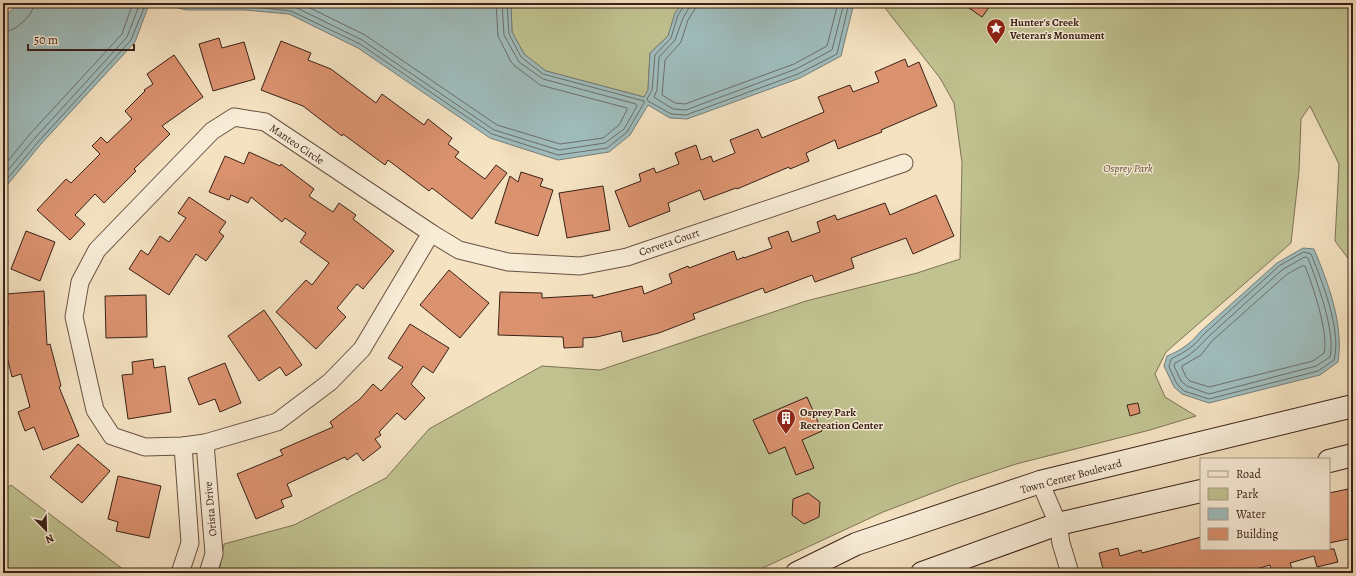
<svg xmlns="http://www.w3.org/2000/svg" width="1356" height="576" font-family="Alegreya,serif">
	<rect width="100%" height="100%" fill="#f4e2c1"/>
	<filter id="stains"><feTurbulence type="fractalNoise" baseFrequency=".005" numOctaves="4"/><feColorMatrix values="0 0 0 0 .2 0 0 0 0 .09 0 0 0 0 .02 0 0 0 .5 -.17"/></filter>
	<radialGradient id="worn" r=".72"><stop offset=".6" stop-color="#630" stop-opacity="0"/><stop offset="1" stop-color="#630" stop-opacity=".3"/></radialGradient>
	<g fill="#c0c290" stroke="#7d7254">
		<polygon points="511,3 682,3 675,14 668,36 650,53 648,90 644,97 546,71 524,54 512,32"/>
		<polygon points="881,3 1353,3 1353,265 1335,241 1339,164 1310,106 1301,119 1299,171 1291,243 1228,298 1166,352 1155,374 1165,397 1196,416 1150,430 1016,464 959,483 883,512 752,573 219,573 224,544 294,525 386,478 429,429 542,366 600,370 806,301 917,273 960,259 962,163 954,103 940,78"/>
		<polygon points="11,485 128,573 3,573 3,491"/>
	</g>
	<g fill="#9fbcbc" stroke="#777e7a">
		<polygon points="22,3 152,3 148,7 135,42 41,144 3,190 3,18 15,7"/>
		<polygon points="156,3 511,3 512,32 524,54 546,71 644,97 648,90 650,53 668,36 675,13 682,3 854,3 841,56 800,78 687,119 670,118 648,105 630,135 609,152 558,160 490,138 358,48 289,14 245,10 187,10"/>
		<path d="M1303,248L1314,249C1328,283 1344,324 1338,362L1320,375L1209,403L1182,394L1174,387L1164,366L1167,356C1182,350 1191,343 1201,331L1277,263Z"/>
	</g>
	<g fill="none" stroke-linecap="round" stroke-linejoin="round">
		<g stroke="#6c6e6a" stroke-width="1">
			<polyline points="173,3 188,6 245,6 291,11 360,44 492,134 558,155 607,148 627,132 644,103 644,101 543,74 521,57 509,34 507,3"/>
			<polyline points="267,3 293,6 362,40 494,130 559,150 605,143 624,129 637,106 636,104 543,79 519,62 504,35 502,3"/>
			<polyline points="300,3 365,35 497,125 560,144 603,138 619,125 627,110 627,108 540,85 515,66 511,62 498,36 496,3"/>
			<polyline points="685,3 684,6 678,15 671,38 655,55 652,90 647,99 648,101 671,114 686,115 798,74 837,54 849,3"/>
			<polyline points="690,3 689,8 683,18 675,40 659,57 657,90 654,97 673,109 686,110 796,69 832,50 844,3"/>
			<polyline points="696,3 695,9 688,20 681,42 665,60 662,95 675,103 685,104 794,64 827,46 838,3"/>
			<path d="M3,32C15,32 34,15 34,3"/>
			<polyline points="3,167 30,134 122,34 133,3"/>
			<polyline points="3,176 35,138 127,37 140,3"/>
			<polyline points="3,184 38,142 131,40 146,3"/>
			<path d="M1304,252L1311,254C1322,281 1342,331 1334,360L1318,371L1209,399L1184,391L1177,384L1169,367L1171,359C1187,351 1193,347 1204,334L1279,266Z"/>
			<path d="M1305,257L1308,258C1317,282 1336,332 1330,357L1316,366L1209,394L1187,386L1181,381L1174,366L1175,363C1190,356 1197,349 1208,337L1282,270Z"/>
			<path d="M1302,266H1305C1313,286 1329,334 1324,353L1313,361L1209,387L1190,381L1186,377L1182,368V366L1201,355L1212,341L1286,275Z"/>
		</g>
	</g>
	<g fill="#db926f" stroke="#3a2118">
		<polygon points="962,3 992,3 982,17"/>
		<polygon points="219,38 222,48 244,42 255,79 213,91 199,44"/>
		<polygon points="281,41 311,53 308,60 331,69 376,103 382,94 424,125 428,119 452,138 448,144 459,152 455,157 485,179 496,165 507,173 472,219 432,188 429,191 388,160 385,165 343,134 342,136 303,106 261,90"/>
		<polygon points="174,55 203,97 162,126 170,134 134,169 136,171 104,203 95,194 75,215 85,224 70,240 37,210 66,179 71,183 100,154 92,146 101,137 107,143 132,119 125,111 145,91 144,90 153,84 147,74"/>
		<polygon points="905,59 908,67 919,62 937,106 881,130 882,132 838,149 835,140 806,153 809,161 790,169 789,167 737,189 736,188 704,200 700,190 668,203 670,211 629,227 615,191 641,181 639,174 654,168 656,173 679,164 675,153 696,145 701,160 711,156 713,162 735,153 730,140 758,129 762,138 824,112 818,97 850,85 853,92 879,82 875,72"/>
		<polygon points="249,152 280,166 281,164 314,189 309,196 333,212 339,203 356,215 353,219 394,251 363,289 357,284 337,308 346,317 316,349 276,312 306,280 312,285 329,263 300,242 306,233 285,218 282,222 251,197 248,203 231,195 229,200 209,192 225,156 244,164"/>
		<polygon points="521,172 543,179 540,186 553,190 538,236 495,223 510,176 518,182"/>
		<polygon points="603,186 610,230 567,238 559,193"/>
		<polygon points="936,195 954,236 913,254 906,238 851,258 854,268 815,282 812,275 765,293 763,288 693,314 695,319 659,333 623,342 621,331 597,337 583,338 583,347 564,348 563,337 498,335 500,292 542,293 542,298 593,295 593,298 642,286 644,294 672,283 669,274 688,266 689,268 734,251 737,260 744,257 744,258 772,248 768,238 788,231 792,242 820,232 817,222 835,215 837,220 885,203 890,215"/>
		<polygon points="189,197 226,222 219,232 224,236 206,261 196,254 169,295 129,269 141,250 148,255 160,236 169,242 186,218 178,213"/>
		<polygon points="26,231 55,242 40,281 11,269"/>
		<polygon points="449,270 489,303 460,338 420,305"/>
		<polygon points="44,291 47,345 50,344 61,386 59,387 79,436 43,450 34,427 25,431 18,412 30,407 21,374 12,377 3,340 3,325 8,325 6,294"/>
		<polygon points="146,295 147,337 106,338 105,296"/>
		<polygon points="264,310 302,365 286,376 280,367 259,381 228,336"/>
		<polygon points="410,324 449,348 433,373 423,366 411,384 425,398 405,420 397,413 379,432 381,435 375,439 381,447 363,461 357,453 347,460 345,457 287,484 292,496 281,500 284,507 256,519 237,474 283,455 280,450 333,427 330,422 360,399 373,384 381,391 403,367 388,358"/>
		<polygon points="153,359 154,368 165,366 171,412 128,419 122,375 133,374 132,362"/>
		<polygon points="225,363 241,403 220,412 215,399 199,405 188,378"/>
		<polygon points="807,397 822,431 802,440 814,468 796,475 785,447 769,454 753,420"/>
		<polygon points="1138,403 1140,413 1130,416 1127,405"/>
		<polygon points="78,444 110,471 82,503 50,477"/>
		<polygon points="118,476 161,486 149,538 116,531 118,522 108,519"/>
		<polygon points="1353,488 1353,538 1329,543 1329,493"/>
		<polygon points="808,493 820,502 819,517 804,524 792,515 793,499"/>
		<polygon points="1201,537 1201,549 1334,549 1338,562 1317,567 1314,556 1290,563 1293,571 1287,573 1272,573 1270,565 1243,573 1104,573 1099,553 1118,548 1120,556 1141,550 1142,553"/>
	</g>
	<g fill="none" stroke-linecap="round" stroke-linejoin="round">
		<defs>
			<g id="street">
				<polygon points="234,117 265,122 431,233 362,349 330,382 277,422 205,443 183,446 145,447 112,436 95,410 74,317 80,282 97,250 212,131"/>
				<polyline points="431,233 459,250 508,262 580,266 627,257 904,163"/>
				<polyline points="205,443 214,554 208,573"/>
				<polyline points="1040,482 1058,524 1061,543 1070,573"/>
				<polyline points="180,573 190,543 183,446"/>
			</g>
			<g id="secondary">
				<polyline points="1329,461 1353,455"/>
				<polyline points="797,573 856,544 1040,482 1353,406"/>
				<polyline points="922,573 1058,524 1201,491"/>
			</g>
		</defs>
		<use href="#street" stroke="#685142" stroke-width="19"/>
		<use href="#secondary" stroke="#3a2118" stroke-width="24"/>
		<use href="#street" stroke="#f8ecd7" stroke-width="17"/>
		<use href="#secondary" stroke="#f8ecd7" stroke-width="22"/>
	</g>
	<defs>
		<symbol id="sight-pin" viewBox="-11 -11 22 30"><path d="M0 17L-7.5 6A9.5 9.5 0 1 1 7.5 6Z" fill="#8f2418" stroke="#f8ecd7"/><path d="M0-6L1.8-2.2L6-1.7L2.9 1.2L3.7 5.4L0 3.3L-3.7 5.4L-2.9 1.2L-6-1.7L-1.8-2.2Z" fill="#fff"/></symbol>
		<symbol id="building-pin" viewBox="-11 -11 22 30"><path d="M0 17L-7.5 6A9.5 9.5 0 1 1 7.5 6Z" fill="#8f2418" stroke="#f8ecd7"/><path d="M-4-6H4V6H1V3H-1V6H-4ZM-2.5-4.3h1.7v1.8h-1.7ZM.8-4.3h1.7v1.8H.8ZM-2.5-1h1.7V.8h-1.7ZM.8-1h1.7V.8H.8Z" fill="#fff"/></symbol>
	</defs>
	<g fill-rule="evenodd">
		<use href="#sight-pin" x="985" y="17" width="22" height="30"/>
		<use href="#building-pin" x="775" y="407" width="22" height="30"/>
	</g>
	<g text-anchor="middle" stroke-width="3" stroke-linejoin="round" paint-order="stroke">
		<g font-size="11" font-weight="bold" fill="#3a2118" stroke="#f8ecd7" text-anchor="start">
			<text x="1010" y="26">Hunter's Creek<tspan x="1010" dy="13">Veteran's Monument</tspan></text>
			<text x="800" y="416">Osprey Park<tspan x="800" dy="13">Recreation Center</tspan></text>
		</g>
		<g font-size="11" fill="#3a2118" stroke="#f8ecd7">
			<text transform="translate(297 144) rotate(34)" y="4">Manteo Circle</text>
			<text transform="translate(669 242) rotate(-19)" y="4">Corveta Court</text>
			<text transform="translate(1071 476) rotate(-15)" y="4">Town Center Boulevard</text>
			<text transform="translate(210 509) rotate(-95)" y="4">Orista Drive</text>
		</g>
		<g font-size="11" font-style="italic" fill="#62513c" stroke="#f8ecd7">
			<text x="1128" y="172">Osprey Park</text>
		</g>
	</g>
	<rect width="1356" height="576" fill="none" stroke="#f4e2c1" stroke-width="16"/>
	<rect x="4" y="4" width="1348" height="568" fill="none" stroke="#3a2118" stroke-width="2"/>
	<rect x="8" y="8" width="1340" height="560" fill="none" stroke="#3a2118"/>
	<rect x="1200" y="458" width="130" height="92" fill="#f8ecd7" stroke="#ac9b8b"/>
	<rect x="1208" y="471" width="20" height="6" fill="#f8ecd7" stroke="#ac9b8b"/>
	<text x="1236" y="478" font-size="12" fill="#3a2118">Road</text>
	<rect x="1208" y="488" width="20" height="12" fill="#c0c290" stroke="#ac9b8b"/>
	<text x="1236" y="498" font-size="12" fill="#3a2118">Park</text>
	<rect x="1208" y="508" width="20" height="12" fill="#9fbcbc" stroke="#ac9b8b"/>
	<text x="1236" y="518" font-size="12" fill="#3a2118">Water</text>
	<rect x="1208" y="528" width="20" height="12" fill="#db926f" stroke="#ac9b8b"/>
	<text x="1236" y="538" font-size="12" fill="#3a2118">Building</text>
	<g transform="translate(46 530) rotate(157)" stroke="#f8ecd7" stroke-width="3" paint-order="stroke">
	<path d="M0-3L7 15L0 10L-7 15Z" fill="#3a2118"/>
	<text y="-6" font-size="11" font-weight="bold" text-anchor="middle" fill="#3a2118">N</text>
	</g>
	<path d="M28 44v6h106v-6" fill="none" stroke="#3a2118" stroke-width="2"/>
	<text x="34" y="44" font-size="12" fill="#3a2118" stroke="#f8ecd7" stroke-width="3" paint-order="stroke">50 m</text>
	<rect width="100%" height="100%" filter="url(#stains)"/>
	<rect width="100%" height="100%" fill="url(#worn)"/>
</svg>
